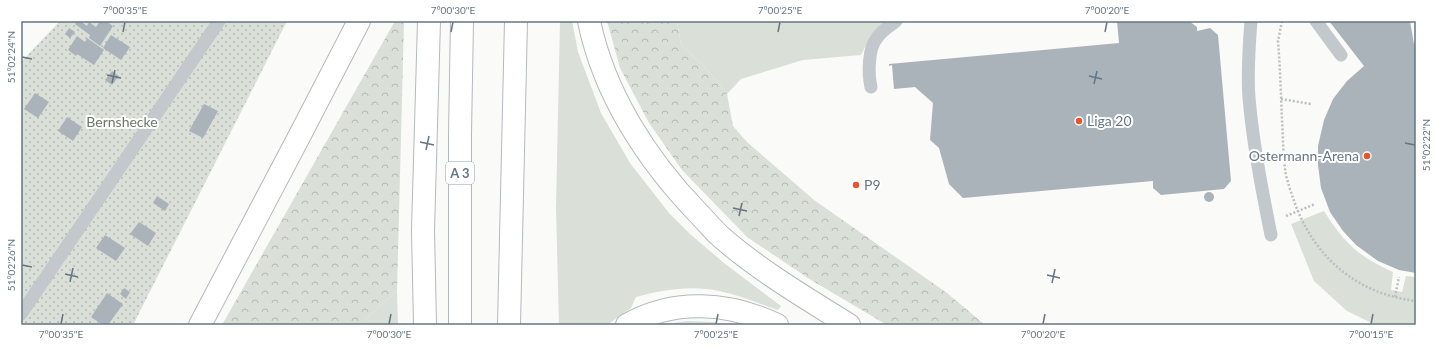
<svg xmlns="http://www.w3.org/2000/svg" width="1437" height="346" font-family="Lato,sans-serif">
	<defs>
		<pattern id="forest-crowns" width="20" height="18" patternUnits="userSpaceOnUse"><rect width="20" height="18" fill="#dadfd7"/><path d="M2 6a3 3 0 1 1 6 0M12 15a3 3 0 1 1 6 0" fill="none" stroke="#b4b9b4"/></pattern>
		<pattern id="garden-dots" width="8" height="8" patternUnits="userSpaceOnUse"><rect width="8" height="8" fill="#dadfd7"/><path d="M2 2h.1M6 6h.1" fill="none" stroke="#b4b9b4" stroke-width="1.8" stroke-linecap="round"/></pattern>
	</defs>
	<rect width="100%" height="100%" fill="#fafaf8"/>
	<g fill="#dadfd7">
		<path d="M560,21H572L578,52L601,113L630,163L669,213L690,234L724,263L781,306L778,310C758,303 739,295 719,291C691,285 662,290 636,297L631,308L607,325H559L556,208Z"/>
		<polygon points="677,21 890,21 870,37 861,55 803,60 741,79 727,94 704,66 681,45"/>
		<path d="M1324,211C1345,244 1358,256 1393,272L1391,290L1402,292L1406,276L1416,277V325H1376L1347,311L1314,281L1291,224Z"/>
		<polygon points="397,291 398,325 359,325"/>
		<polygon points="687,321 713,322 730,325 661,325"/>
	</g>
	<g fill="url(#forest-crowns)">
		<polygon points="395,21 404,21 397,291 359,325 222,325"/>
		<polygon points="607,21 677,21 681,45 704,66 727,94 733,126 747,142 814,200 947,293 985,325 887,325 811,280 747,237 682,170 649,123 620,68"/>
	</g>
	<polygon fill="url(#garden-dots)" points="60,21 287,21 133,325 21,325 21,62"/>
	<g fill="#aab3b9">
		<polygon points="77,21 80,21 87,26 89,22 96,27 100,21 106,21 113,26 100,46 89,38 90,35 75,24"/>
		<polygon points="1117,21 1189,21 1197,27 1197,31 1210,28 1218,35 1231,181 1224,189 1161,195 1153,188 1153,181 963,198 949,184 939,148 930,140 933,103 915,87 894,89 892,65 889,66 889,64 1119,43"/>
		<polygon points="1329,21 1410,21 1414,44 1416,44 1416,273 1399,270 1378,261 1356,245 1343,231 1330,212 1321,188 1318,165 1318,146 1324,120 1333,99 1347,81 1364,66"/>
		<polygon points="69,28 75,32 70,38 65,34"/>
		<polygon points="111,35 130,47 121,60 103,48"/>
		<polygon points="77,36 85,42 87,38 104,50 94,65 77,54 76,56 68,50"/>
		<polygon points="112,71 119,76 112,85 105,80"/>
		<polygon points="35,93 49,102 38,118 24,109"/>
		<polygon points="204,104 218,111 203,138 189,131"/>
		<polygon points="67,117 82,127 73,141 58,131"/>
		<circle cx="1209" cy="197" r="5"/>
		<polygon points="157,196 169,204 165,211 153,203"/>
		<polygon points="139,222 156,233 148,246 130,234"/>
		<polygon points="105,235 125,248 116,261 96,248"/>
		<polygon points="124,288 130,292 126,299 120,294"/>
		<polygon points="107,293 123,304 108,325 103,325 91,317"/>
	</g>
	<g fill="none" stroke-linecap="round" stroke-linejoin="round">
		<defs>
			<g id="highway">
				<path d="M589,21C604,94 647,160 698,213C706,221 713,230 721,237C760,271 806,298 849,325"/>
				<polyline points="200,325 301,133 359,21"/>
				<polyline points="425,325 423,230 429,21"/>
				<polyline points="460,325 460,134 462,21"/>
				<polyline points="509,325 516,21"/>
				<path d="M627,325C674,298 729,302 777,325"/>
			</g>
		</defs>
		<use href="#highway" stroke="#b4b9bd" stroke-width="24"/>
		<g stroke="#bbbfc2" stroke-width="2.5" stroke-dasharray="2 2" stroke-linecap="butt">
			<path d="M1282,21L1278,41C1280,67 1281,94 1282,120C1283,136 1283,153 1285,169C1286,178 1290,189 1293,198C1312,255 1355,294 1416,301"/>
			<polyline points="1281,99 1311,104"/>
			<polyline points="1273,157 1297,156"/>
			<polyline points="1286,216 1315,204"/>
			<polyline points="1395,297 1399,277"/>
		</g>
		<g stroke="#c3c8cc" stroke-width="13">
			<path d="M1251,21C1249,46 1247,73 1249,98C1253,144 1262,190 1271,235"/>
			<polyline points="1316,21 1341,55"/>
			<path d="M871,87C868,74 868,48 877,38C881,31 890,26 896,21"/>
			<polyline points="21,314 219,21"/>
		</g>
		<use href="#highway" stroke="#fff" stroke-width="22"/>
	</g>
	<path fill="none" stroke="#657683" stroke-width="1.5" d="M123,32L125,22M451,32L453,22M778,32L780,22M1105,32L1107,22M22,57L32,59M107,75L121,78M1089,76L1102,79M112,83L115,70M1094,84L1097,71M420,142L434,145M1405,143L1415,145M426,150L429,136M733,208L747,211M739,216L742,203M22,265L32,267M65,274L78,277M1047,275L1060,278M70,282L73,268M1052,283L1055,269M61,324L63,314M389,324L391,314M716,324L718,314M1043,324L1045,314M1371,324L1373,314"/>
	<g fill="#e4572e" stroke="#fff" stroke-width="1.5">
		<circle cx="1079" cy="121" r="4"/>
		<circle cx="1367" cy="156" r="4"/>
		<circle cx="856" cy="185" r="4"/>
	</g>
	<g text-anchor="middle" stroke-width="4" stroke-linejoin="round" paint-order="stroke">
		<rect fill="#fff" stroke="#939fa8" stroke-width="1" x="446" y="162" width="28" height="22" rx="3"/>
		<g font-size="13" font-weight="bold" fill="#657683">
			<text x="460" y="178">A 3</text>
		</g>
		<g font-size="14" fill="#657683" stroke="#fff" text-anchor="start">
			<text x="1087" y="126">Liga 20</text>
			<text x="1359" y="161" text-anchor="end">Ostermann-Arena</text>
			<text x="864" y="190">P9</text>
		</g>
		<g font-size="14" fill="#687a64" stroke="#fff">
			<text x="122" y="127">Bernshecke</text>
		</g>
	</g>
	<rect width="1437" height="346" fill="none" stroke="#ffffff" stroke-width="44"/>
	<rect x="22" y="22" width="1393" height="302" fill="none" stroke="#657683" stroke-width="1.5"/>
	<g font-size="10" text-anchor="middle" fill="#657683">
		<text x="125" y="14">7°00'35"E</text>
		<text x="453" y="14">7°00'30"E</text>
		<text x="780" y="14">7°00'25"E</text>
		<text x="1107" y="14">7°00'20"E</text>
		<text transform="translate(11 57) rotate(-90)" y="4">51°02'24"N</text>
		<text transform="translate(1426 145) rotate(-90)" y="4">51°02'22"N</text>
		<text transform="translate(11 265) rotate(-90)" y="4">51°02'26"N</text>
		<text x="61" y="338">7°00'35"E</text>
		<text x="389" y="338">7°00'30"E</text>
		<text x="716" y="338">7°00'25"E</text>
		<text x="1043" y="338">7°00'20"E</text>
		<text x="1371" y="338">7°00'15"E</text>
	</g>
</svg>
